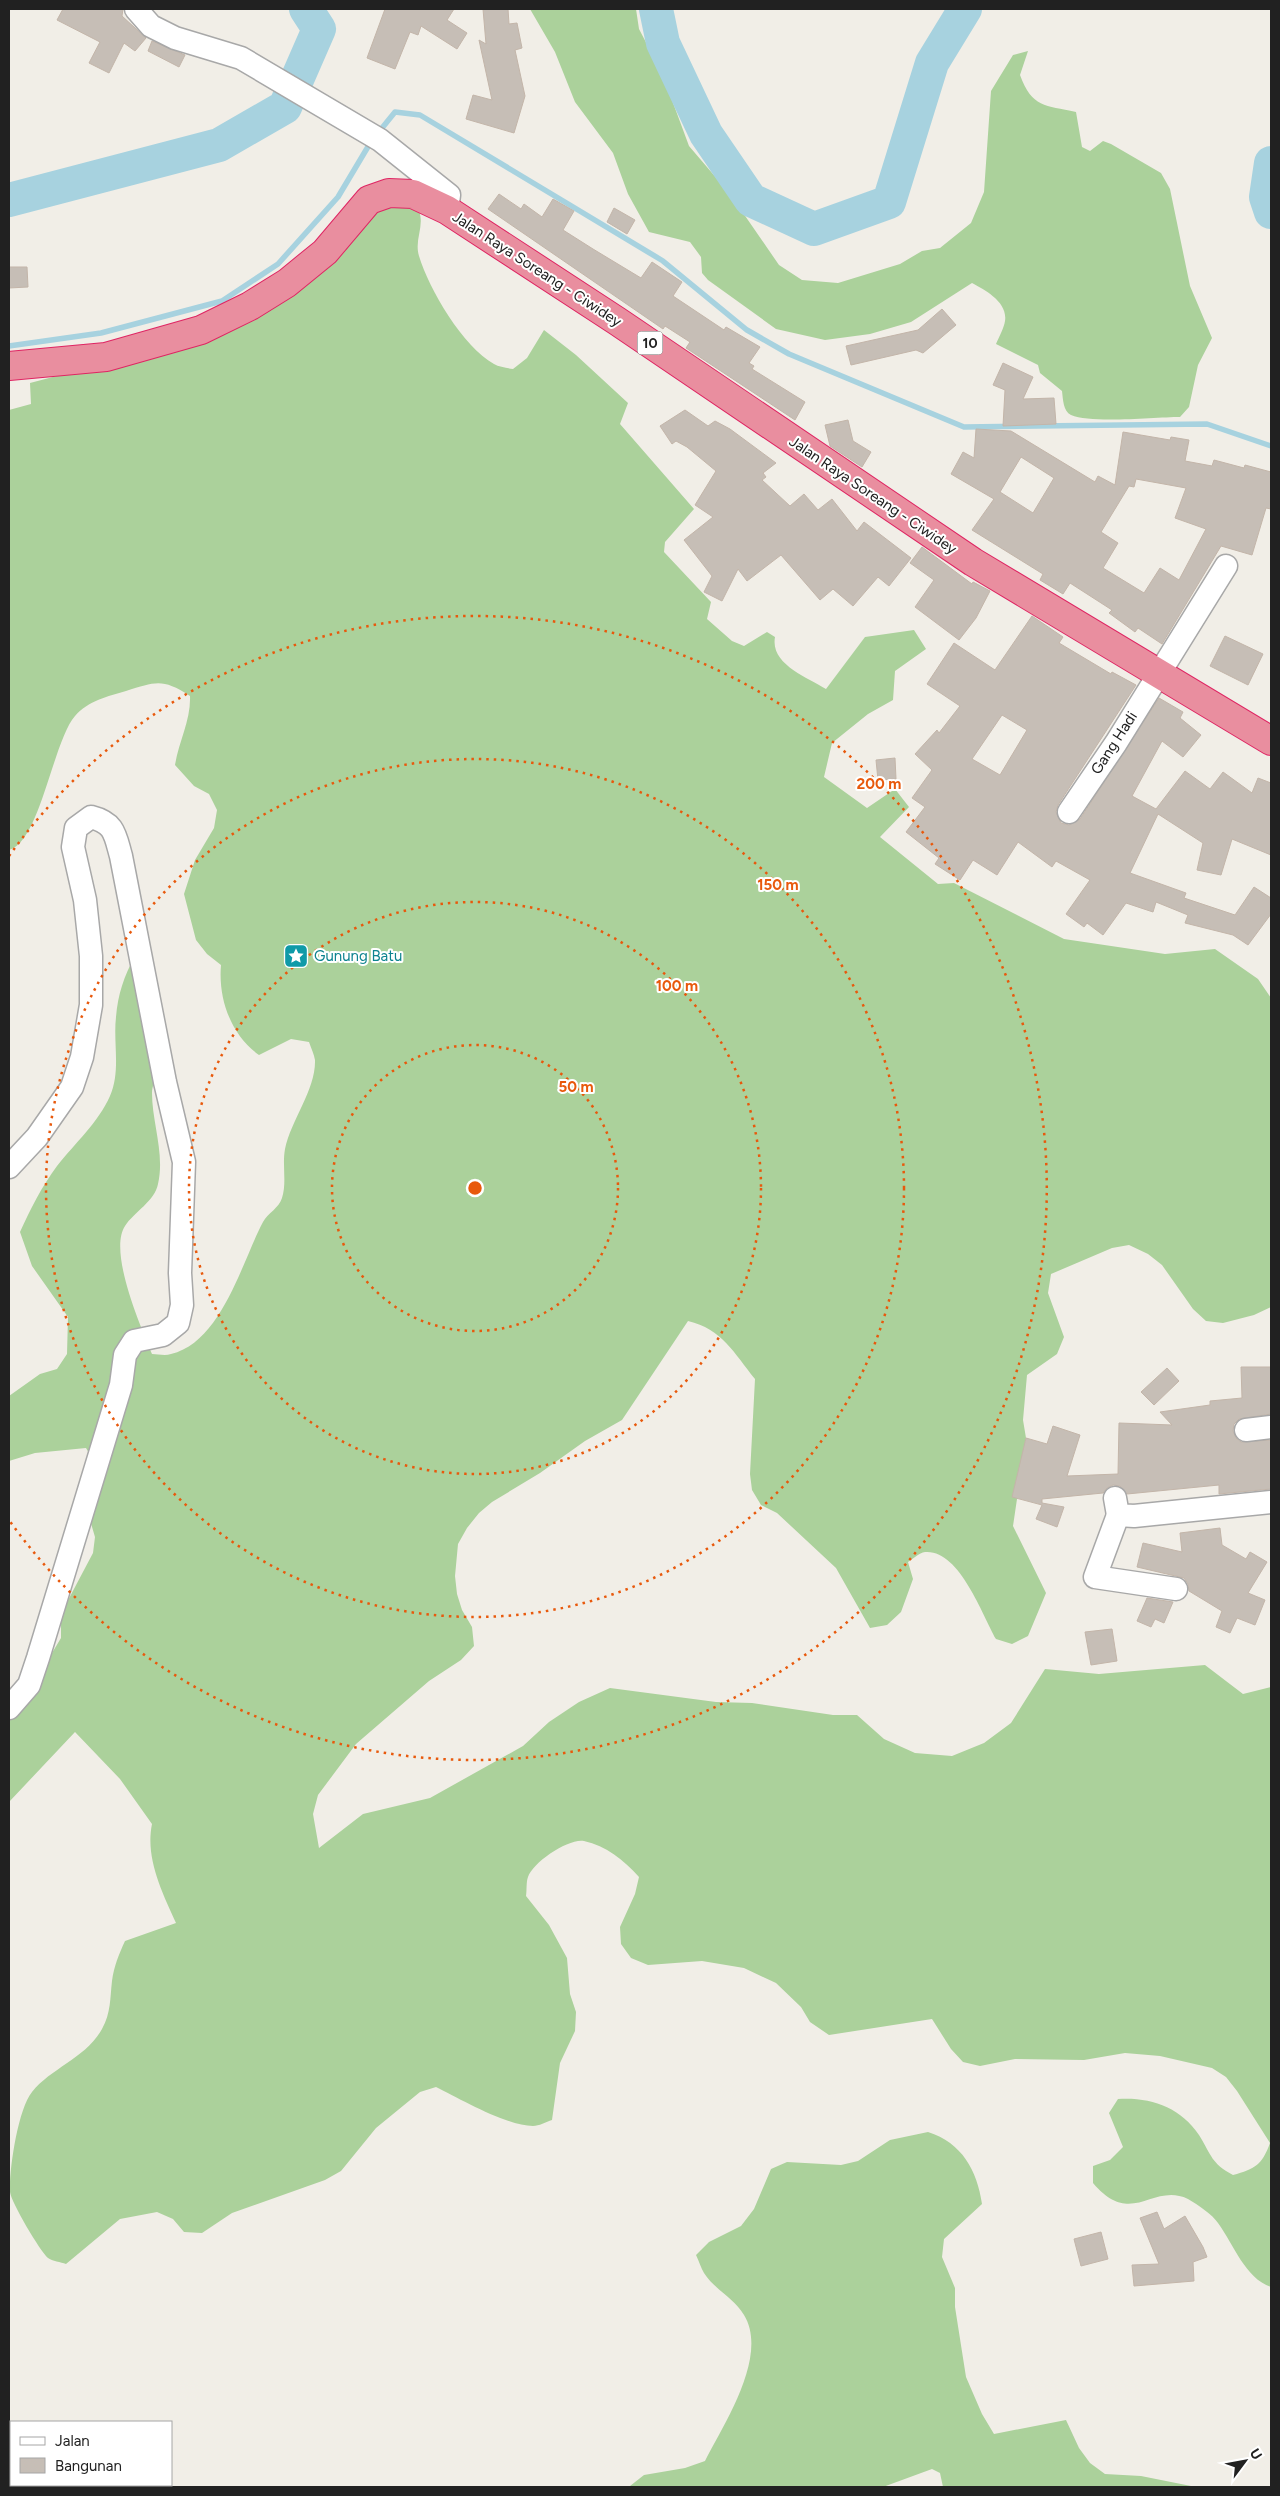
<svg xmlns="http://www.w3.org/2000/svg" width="1280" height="2496" font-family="Figtree,sans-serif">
	<rect width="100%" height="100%" fill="#f1eee7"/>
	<g fill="#abd19b">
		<path d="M530,9H636L639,29L662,73L689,146L730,194L779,265L802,280L838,283L900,264L922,251L940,248L971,223L984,192L991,91L1013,55L1028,51L1020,75C1032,108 1045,105 1076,112L1082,147L1090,151L1103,141L1111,144L1161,173L1170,189L1190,286L1212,338L1198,365L1189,407L1180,417C1155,417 1092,424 1071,415C1063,411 1063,399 1062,391L1040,373L1038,365L996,344C999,337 1004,328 1005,321C1008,302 985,290 972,283L911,322L870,334L825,340L776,329L708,280L702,273L701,257L690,242L649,232L628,194L613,153L575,102L555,52Z"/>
		<path d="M413,201C430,221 413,236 419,256C429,289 463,347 494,364C499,367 507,368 513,369L527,358L544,330L576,355L628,403L620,424L694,509L665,542L664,552L711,602L707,619L732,641L744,646L767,632L775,637C770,664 807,677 826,689L865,637L914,630L926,649L895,671L893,700L868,714L832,743L824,777L867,808L895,789L909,807L880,837L938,884L954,883L1064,939L1165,954L1215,949L1258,979L1271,998V1307L1254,1315L1223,1323L1206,1321L1193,1309L1162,1265L1148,1254L1129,1245L1112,1248L1051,1274L1048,1293L1064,1337L1057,1354L1027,1375L1023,1420L1026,1438L1013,1526L1046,1593L1028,1636L1012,1644L996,1639C982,1614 959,1549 925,1552C919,1553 913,1559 908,1562L913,1579L901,1612L887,1625L870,1628L836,1568L777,1513L761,1505L752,1490L750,1474L755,1379C734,1353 722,1329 688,1321L622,1420L585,1441L540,1473L492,1502L479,1513L467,1528L458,1544L455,1576L457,1594L462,1610L472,1627L474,1646L461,1660L429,1681L356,1744L318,1795L313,1814L319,1848L363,1814L430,1798L523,1746L549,1722L579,1702L610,1688L716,1702L752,1703L833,1715H857L884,1739L915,1753L952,1756L984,1743L1011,1723L1045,1669L1099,1674L1205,1665L1243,1694L1271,1687V2287C1245,2278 1234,2245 1218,2223C1213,2215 1197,2204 1188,2199C1152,2182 1132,2229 1093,2183V2166L1110,2160L1123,2147L1109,2113L1118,2099C1151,2097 1180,2107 1199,2135C1212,2156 1211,2163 1233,2175C1255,2169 1262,2165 1270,2143L1237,2091L1226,2077L1212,2068L1160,2056L1125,2053L1084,2060L1015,2059L980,2066L963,2062L951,2049L932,2019L829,2035L810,2022L801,2007L776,1983L744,1968L702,1961L648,1965L631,1958L621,1944L620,1927L635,1894L639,1877C624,1860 606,1846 584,1841C569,1838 533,1862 528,1877C526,1882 527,1890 526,1896L549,1925L567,1958L570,1994L576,2012L575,2031L560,2063L552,2120C546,2122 539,2126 533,2126C507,2126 460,2099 436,2087L420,2092L376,2128L341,2171L325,2180L232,2213L202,2233L184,2232L173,2219L157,2212L120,2219L66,2264C61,2262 52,2261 48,2258C40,2251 11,2202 10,2192C9,2170 18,2109 32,2092C51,2068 86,2058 102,2029C111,2013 110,1998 112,1981C114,1966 119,1954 125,1941L176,1923C162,1892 145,1858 152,1824L120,1779L75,1732L9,1802V1712L34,1683L61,1638V1621L66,1604L93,1553L95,1537L90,1520V1455L86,1448L35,1453L9,1461V1396L40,1374L57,1369L67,1354L68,1317L32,1266L20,1232C30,1210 42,1186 57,1166C75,1143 98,1123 110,1096C121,1071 113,1043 116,1017C118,994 124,976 135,956L157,1074C155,1080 152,1087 152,1093C152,1123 165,1153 158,1184C155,1201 134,1212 125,1226C108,1252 141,1327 152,1354C158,1354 165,1356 171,1354C222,1342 242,1261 263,1222C268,1213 279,1208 282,1198C287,1182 282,1166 285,1149C291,1120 316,1089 315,1060C314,1054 311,1048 309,1042L291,1039L259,1055C231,1035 218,999 221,965L207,954L196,940L184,894L195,860L214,828L217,810L209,794L194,786L175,765C179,741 191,720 190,696C162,678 156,682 126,691C108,696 88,701 75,716C53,741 40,842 9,850V410L31,404L30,383L194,340L366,214Z"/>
		<path d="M928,2132C962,2143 977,2170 982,2204L944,2239L942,2257L955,2288V2307L966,2377L982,2414L994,2434L1066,2420L1079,2448L1090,2463L1105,2474L1141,2476L1196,2487H943L940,2473L932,2469L883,2487H631L630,2486L644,2475L685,2468L705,2461C724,2424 769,2356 744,2315C734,2298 714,2289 704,2273C701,2268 699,2261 696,2255L709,2242L741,2226L754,2209L771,2169L787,2162L841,2165L858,2161L890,2140Z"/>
	</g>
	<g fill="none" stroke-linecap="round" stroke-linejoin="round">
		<g stroke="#a7d2df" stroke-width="5.5">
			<polyline points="378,133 395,112 420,115 663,261 747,330 789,354 964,427 1207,424 1271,446"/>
			<polyline points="9,346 101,333 222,301 278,264 338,197 372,140"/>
		</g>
		<g stroke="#a7d2df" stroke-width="34">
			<polyline points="656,9 663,43 706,134 751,200 814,229 889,202 932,63 965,9"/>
			<polyline points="1271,163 1266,197 1271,212"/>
			<polyline points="9,200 219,145 285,107 319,29 306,9"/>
		</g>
	</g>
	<g fill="#c6beb6" stroke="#c3b5a9" fill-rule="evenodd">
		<polygon points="63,9 123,9 122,16 146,38 135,51 124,43 109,73 89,63 100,42 57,20"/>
		<polygon points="385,9 454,9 447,20 467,33 457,49 421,26 418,35 410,32 395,69 367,58"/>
		<polygon points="483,9 508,9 509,24 517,23 522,48 515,50 525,96 514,133 466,119 473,95 492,100 479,40 486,44"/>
		<polygon points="152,41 185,55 179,67 148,51"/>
		<polygon points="499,194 521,209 524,204 542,217 553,199 574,211 563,230 593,249 641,278 652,262 682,282 673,296 724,330 726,327 760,347 749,363 754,366 752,369 805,402 795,420 686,348 690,342 665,326 663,329 488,209"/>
		<polygon points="614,208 635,220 627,234 607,222"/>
		<polygon points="9,267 27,267 28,287 9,288"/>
		<polygon points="942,309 956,325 923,353 916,350 851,365 846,346 918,330"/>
		<polygon points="1003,363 1033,377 1023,399 1054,398 1056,424 1003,426 1005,390 993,385"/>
		<polygon points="685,410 708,426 715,421 730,429 776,463 763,473 766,477 762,480 790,506 804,494 818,510 832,499 857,531 864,522 911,558 889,586 878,577 853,606 833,589 820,600 781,555 747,581 738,569 722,601 704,592 712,576 684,540 713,517 695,505 716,471 687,447 676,441 672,444 660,426"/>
		<polygon points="848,420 853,441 871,452 862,467 830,446 825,425"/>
		<path d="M976,429L1011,431L1095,482L1098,476L1115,485L1123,432L1170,440L1171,437L1189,440L1185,461L1212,466L1214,460L1244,468L1245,465L1271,472V509L1266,508L1252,555L1221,546L1162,644L1138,628L1135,632L1109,613L1112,610L1070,583L1063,594L1040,580L1043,574L972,530L994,499L951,474L963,452L974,458ZM1021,457L1054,478L1033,513L1000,492ZM1136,479L1186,488L1175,518L1206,529L1179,580L1160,568L1144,593L1103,568L1118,543L1101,532L1129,486L1134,487Z"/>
		<polygon points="922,547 972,584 973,582 990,591 976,618 959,640 915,607 934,580 910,563"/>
		<path d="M1032,616L1063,637L1059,643L1111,674L1112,672L1136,685L1058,805L1056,812L1061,823L1069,825L1080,819L1159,698L1183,712L1180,718L1201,735L1183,757L1162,741L1132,796L1156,809L1185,771L1210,789L1223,772L1252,793L1258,778L1271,783V855L1232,839L1221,875L1197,870L1203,843L1158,814L1130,873L1186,893L1184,898L1235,915L1254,887L1271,898V914L1248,945L1233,935L1185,923L1188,915L1156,902L1153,912L1126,903L1103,935L1087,923L1084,927L1066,914L1090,880L1056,861L1052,867L1018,842L997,875L973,860L960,880L935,864L939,858L906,832L925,807L912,798L932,770L915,754L937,730L939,733L960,706L927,684L954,643L995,670ZM1002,715L1027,730L1000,775L972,759Z"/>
		<polygon points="1225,636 1263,654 1248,685 1210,666"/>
		<polygon points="895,758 896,779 878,780 876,760"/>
		<polygon points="1241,1367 1271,1367 1271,1414 1239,1419 1234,1424 1233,1431 1236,1438 1241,1442 1271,1440 1271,1489 1219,1494 1219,1485 1127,1494 1120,1486 1113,1485 1107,1488 1103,1493 1042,1499 1042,1503 1064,1507 1057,1527 1036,1519 1042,1505 1012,1497 1026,1438 1047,1444 1053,1426 1080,1435 1067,1476 1118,1474 1119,1423 1172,1425 1160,1412 1210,1405 1210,1401 1242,1398"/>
		<polygon points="1167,1368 1179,1381 1154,1405 1141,1392"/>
		<polygon points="1220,1528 1222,1545 1246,1559 1250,1552 1267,1562 1248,1593 1265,1600 1255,1625 1237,1618 1230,1633 1216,1627 1222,1611 1189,1591 1188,1584 1184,1578 1137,1567 1143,1543 1182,1552 1180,1533"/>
		<polygon points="1147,1598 1173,1602 1164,1623 1155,1619 1151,1627 1137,1621"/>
		<polygon points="1112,1629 1117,1661 1091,1665 1085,1632"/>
		<polygon points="1157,2212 1164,2229 1185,2216 1203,2247 1207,2257 1193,2262 1194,2281 1134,2286 1132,2265 1159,2264 1140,2218"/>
		<polygon points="1101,2232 1108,2259 1081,2266 1074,2239"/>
	</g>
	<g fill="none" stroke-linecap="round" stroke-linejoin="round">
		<defs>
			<g id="minor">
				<polyline points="136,9 151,26 175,38 241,58 380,140 449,195 447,210"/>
				<polyline points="1069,812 1116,743 1226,566"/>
				<path d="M9,1167L37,1137L72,1087L82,1057L91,1005V956L85,900L73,847L76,828L91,817C115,823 115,835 121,856L165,1082L184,1162L180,1273L182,1305L178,1323L163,1335L134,1341L125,1355L121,1385L38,1658L29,1685L9,1708"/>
				<polyline points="1246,1430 1271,1427"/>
				<polyline points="1115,1498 1118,1515 1134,1516 1271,1502"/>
				<polyline points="1118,1515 1095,1577 1176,1589"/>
			</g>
			<polyline id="highway" points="9,366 106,357 201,330 250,306 287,283 325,252 369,200 389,193 413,194 447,210 617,321 973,562 1271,741"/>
		</defs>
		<use href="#minor" stroke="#a8a8a8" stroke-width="25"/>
		<use href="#highway" stroke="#df2563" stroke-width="30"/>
		<use href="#minor" stroke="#fff" stroke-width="22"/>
		<use href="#highway" stroke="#e98e9f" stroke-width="28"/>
	</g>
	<g fill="none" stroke="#e8590c" stroke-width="2.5" stroke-dasharray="2.5 5">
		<circle cx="475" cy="1188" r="143"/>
		<circle cx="475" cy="1188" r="286"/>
		<circle cx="475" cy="1188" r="429"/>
		<path d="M9 856A572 572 0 1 1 9 1520"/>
	</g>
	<defs>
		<symbol id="sight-square" viewBox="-11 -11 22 22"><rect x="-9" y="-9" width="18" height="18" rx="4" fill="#0f9aa8" stroke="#fff"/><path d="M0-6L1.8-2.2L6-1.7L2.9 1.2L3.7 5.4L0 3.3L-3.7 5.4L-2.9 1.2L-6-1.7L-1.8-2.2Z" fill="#fff"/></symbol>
	</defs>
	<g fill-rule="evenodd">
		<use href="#sight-square" x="282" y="942" width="28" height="28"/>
	</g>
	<g text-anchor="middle" stroke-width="4" stroke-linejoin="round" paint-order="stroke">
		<rect fill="#fff" stroke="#646464" stroke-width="1" x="637.5" y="331.5" width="25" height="23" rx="4"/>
		<g font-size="14" font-weight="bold" fill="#212121">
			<text x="650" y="348">10</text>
		</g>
		<g font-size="15" fill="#212121" stroke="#fff">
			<text transform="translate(537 269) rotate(33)" y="5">Jalan Raya Soreang - Ciwidey</text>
			<text transform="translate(873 495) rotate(34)" y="5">Jalan Raya Soreang - Ciwidey</text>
			<text transform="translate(1114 743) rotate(-57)" y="5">Gang Hadi</text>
		</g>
		<g font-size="15" fill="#0d838f" stroke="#fff" text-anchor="start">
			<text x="314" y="961">Gunung Batu</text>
		</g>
	</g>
	<circle cx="475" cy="1188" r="8" fill="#e8590c" stroke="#fff" stroke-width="2.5"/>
	<g font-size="15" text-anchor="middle" font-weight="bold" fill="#e8590c" stroke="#fff" stroke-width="4" stroke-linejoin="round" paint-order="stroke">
		<text x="879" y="789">200 m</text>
		<text x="778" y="890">150 m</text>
		<text x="677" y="991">100 m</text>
		<text x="576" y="1092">50 m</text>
	</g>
	<rect width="1280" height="2496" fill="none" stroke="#212121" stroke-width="20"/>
	<rect x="10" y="2421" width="162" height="65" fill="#ffffff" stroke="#a6a6a6"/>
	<rect x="20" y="2437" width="25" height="8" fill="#ffffff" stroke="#a6a6a6"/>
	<text x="55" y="2446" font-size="15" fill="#212121">Jalan</text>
	<rect x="20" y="2458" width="25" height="15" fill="#c6beb6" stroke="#a6a6a6"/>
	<text x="55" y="2471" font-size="15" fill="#212121">Bangunan</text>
	<g transform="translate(1245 2461) rotate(58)" stroke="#ffffff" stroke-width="4" paint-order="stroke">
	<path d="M0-4L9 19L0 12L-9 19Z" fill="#212121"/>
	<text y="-8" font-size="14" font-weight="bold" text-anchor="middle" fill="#212121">U</text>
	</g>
</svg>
